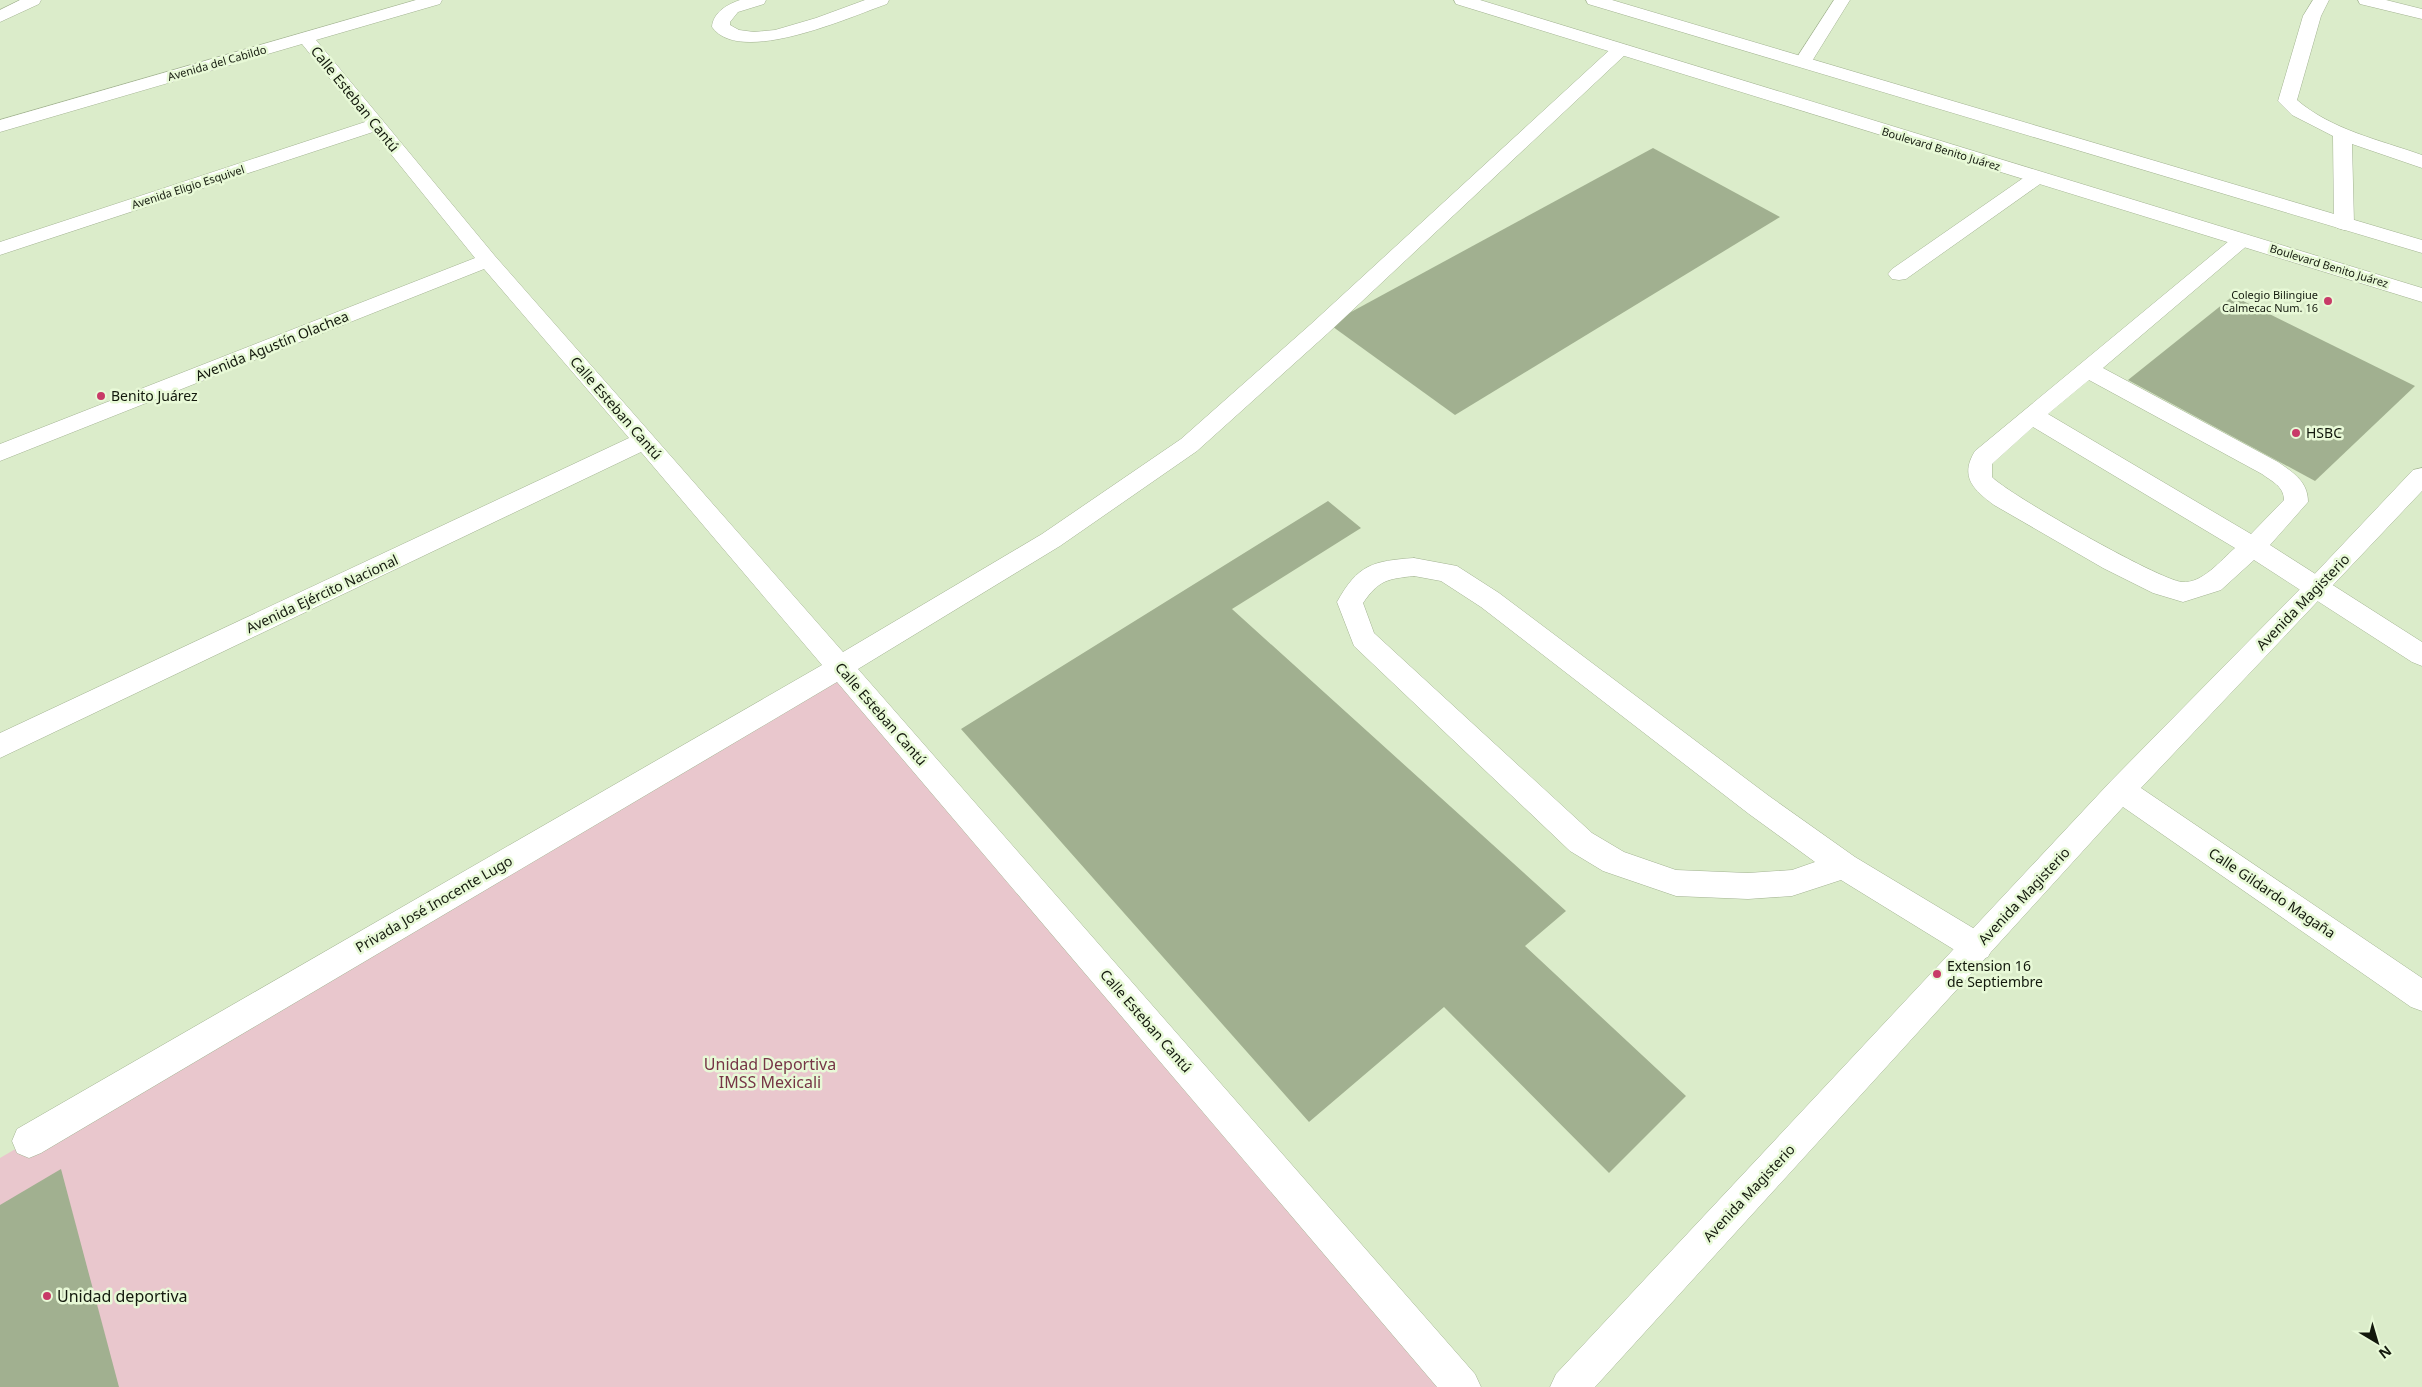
<svg xmlns="http://www.w3.org/2000/svg" width="2422" height="1387" font-family="'Noto Sans',sans-serif">
	<rect width="100%" height="100%" fill="#dbecca"/>
	<polygon fill="#e9c7cd" points="837,670 1458,1387 0,1387 0,1158"/>
	<g fill="#a1b090">
		<polygon points="1653,148 1780,217 1455,415 1329,324"/>
		<polygon points="2233,296 2415,386 2315,481 2128,380"/>
		<polygon points="1328,501 1361,528 1232,609 1566,911 1525,946 1686,1096 1609,1173 1444,1007 1309,1122 961,729"/>
		<polygon points="61,1169 119,1387 0,1387 0,1205"/>
	</g>
	<g fill="none" stroke-linecap="round" stroke-linejoin="round">
		<defs>
			<g id="lane">
				<polygon points="20,0 41,0 39,4 0,22 0,10"/>
				<path d="M740,0H766L764,4L738,12L730,22V25L739,30L754,32L775,30L816,18L865,0H889L887,4C852,16 740,67 712,27C713,12 728,4 740,0Z"/>
				<polygon points="1834,0 1850,0 1809,66 1797,66 1794,62"/>
				<path d="M2313,0H2329L2321,16L2297,100C2332,130 2380,140 2422,155V168L2352,144L2354,224L2351,228L2344,230L2337,228L2334,224L2333,136L2292,115L2278,101L2303,16Z"/>
				<polygon points="2358,0 2386,0 2422,9 2422,19 2360,4"/>
				<polygon points="2036,172 2043,174 2046,178 2043,182 1906,279 1899,280 1892,279 1888,274 1892,269 2029,174"/>
				<path d="M2242,234L2249,236L2252,240L2249,244L2103,368L2278,462C2294,473 2308,482 2308,502L2270,545L2422,642V666L2412,662L2254,560L2221,590L2183,602L2153,593L2103,568L1994,505C1974,490 1959,477 1975,451L2235,236ZM2089,380L2262,474C2271,481 2284,486 2284,500L2251,534L2048,414ZM2033,427L2235,548C2221,560 2202,584 2182,582C2159,580 2008,494 1992,477V464Z"/>
				<path d="M1414,558L1457,566L1499,593L1769,796L1855,857L1988,937L1993,947L1988,957L1977,961L1966,957L1841,880L1792,896L1748,899L1676,896L1603,871L1570,851L1354,646L1337,602C1358,564 1373,561 1414,558ZM1414,576L1441,581L1481,607L1749,814L1815,862L1792,870L1748,873L1676,870L1624,852L1592,833L1374,633L1363,603C1379,580 1387,579 1414,576Z"/>
			</g>
			<g id="street">
				<polygon points="416,0 442,0 440,4 316,40 495,256 843,652 1042,534 1181,439 1311,324 1615,45 1627,45 1630,49 1627,53 1327,334 1197,451 1060,546 858,669 1475,1374 1481,1387 1437,1387 837,682 41,1153 29,1158 17,1153 12,1141 17,1129 822,665 641,452 0,758 0,733 629,438 484,269 0,461 0,444 475,258 373,132 0,255 0,242 365,122 302,44 0,132 0,120"/>
				<polygon points="2422,468 2422,491 2141,788 2422,978 2422,1011 2411,1007 2123,807 1595,1387 1550,1387 1556,1374 2111,781 2309,580 2413,470"/>
			</g>
			<g id="primary">
				<polygon points="1454,0 1480,0 2422,288 2422,302 1456,4"/>
				<polygon points="1586,0 1612,0 2422,240 2422,253 1588,4"/>
			</g>
		</defs>
		<use href="#lane" stroke="#a3b392" stroke-width="1"/>
		<use href="#street" stroke="#a3b392" stroke-width="1"/>
		<use href="#primary" stroke="#a3b392" stroke-width="1"/>
		<use href="#lane" fill="#fff" fill-rule="evenodd"/>
		<use href="#street" fill="#fff" fill-rule="evenodd"/>
		<use href="#primary" fill="#fff" fill-rule="evenodd"/>
	</g>
	<g fill="#c83a68" stroke="#e8f9d7" stroke-width="2">
		<circle cx="2328" cy="301" r="5"/>
		<circle cx="101" cy="396" r="5"/>
		<circle cx="2296" cy="433" r="5"/>
		<circle cx="1937" cy="974" r="5"/>
		<circle cx="47" cy="1296" r="5"/>
	</g>
	<g text-anchor="middle" stroke-width="5" stroke-linejoin="round" paint-order="stroke">
		<g font-size="11" fill="#13190d" stroke="#e8f9d7">
			<text transform="translate(217 63) rotate(-16)" y="4">Avenida del Cabildo</text>
			<text transform="translate(1941 149) rotate(17)" y="4">Boulevard Benito Juárez</text>
			<text transform="translate(188 187) rotate(-18)" y="4">Avenida Eligio Esquivel</text>
			<text transform="translate(2329 266) rotate(17)" y="4">Boulevard Benito Juárez</text>
		</g>
		<g font-size="11" fill="#13190d" stroke="#e8f9d7" text-anchor="end">
			<text x="2318" y="299">Colegio Bilingiue<tspan x="2318" dy="13">Calmecac Num. 16</tspan></text>
		</g>
		<g font-size="14" fill="#13190d" stroke="#e8f9d7">
			<text transform="translate(355 99) rotate(51)" y="5">Calle Esteban Cantú</text>
			<text transform="translate(272 346) rotate(-22)" y="5">Avenida Agustín Olachea</text>
			<text transform="translate(616 408) rotate(49)" y="5">Calle Esteban Cantú</text>
			<text transform="translate(322 594) rotate(-25)" y="5">Avenida Ejército Nacional</text>
			<text transform="translate(2303 602) rotate(-46)" y="5">Avenida Magisterio</text>
			<text transform="translate(881 714) rotate(49)" y="5">Calle Esteban Cantú</text>
			<text transform="translate(2272 893) rotate(34)" y="5">Calle Gildardo Magaña</text>
			<text transform="translate(2024 896) rotate(-47)" y="5">Avenida Magisterio</text>
			<text transform="translate(434 904) rotate(-30)" y="5">Privada José Inocente Lugo</text>
			<text transform="translate(1146 1021) rotate(49)" y="5">Calle Esteban Cantú</text>
			<text transform="translate(1749 1193) rotate(-47)" y="5">Avenida Magisterio</text>
		</g>
		<g font-size="14" fill="#13190d" stroke="#e8f9d7" text-anchor="start">
			<text x="111" y="401">Benito Juárez</text>
			<text x="2306" y="438">HSBC</text>
			<text x="1947" y="971">Extension 16<tspan x="1947" dy="16">de Septiembre</tspan></text>
		</g>
		<g font-size="16" fill="#763546" stroke="#e8f9d7">
			<text x="770" y="1070">Unidad Deportiva<tspan x="770" dy="18">IMSS Mexicali</tspan></text>
		</g>
		<g font-size="16" fill="#13190d" stroke="#e8f9d7" text-anchor="start">
			<text x="57" y="1302">Unidad deportiva</text>
		</g>
	</g>
	<g transform="translate(2377 1342) rotate(142)" stroke="#e8f9d7" stroke-width="4" paint-order="stroke">
	<path d="M0-4L9 19L0 12L-9 19Z" fill="#13190d"/>
	<text y="-8" font-size="14" font-weight="bold" text-anchor="middle" fill="#13190d">N</text>
	</g>
</svg>
